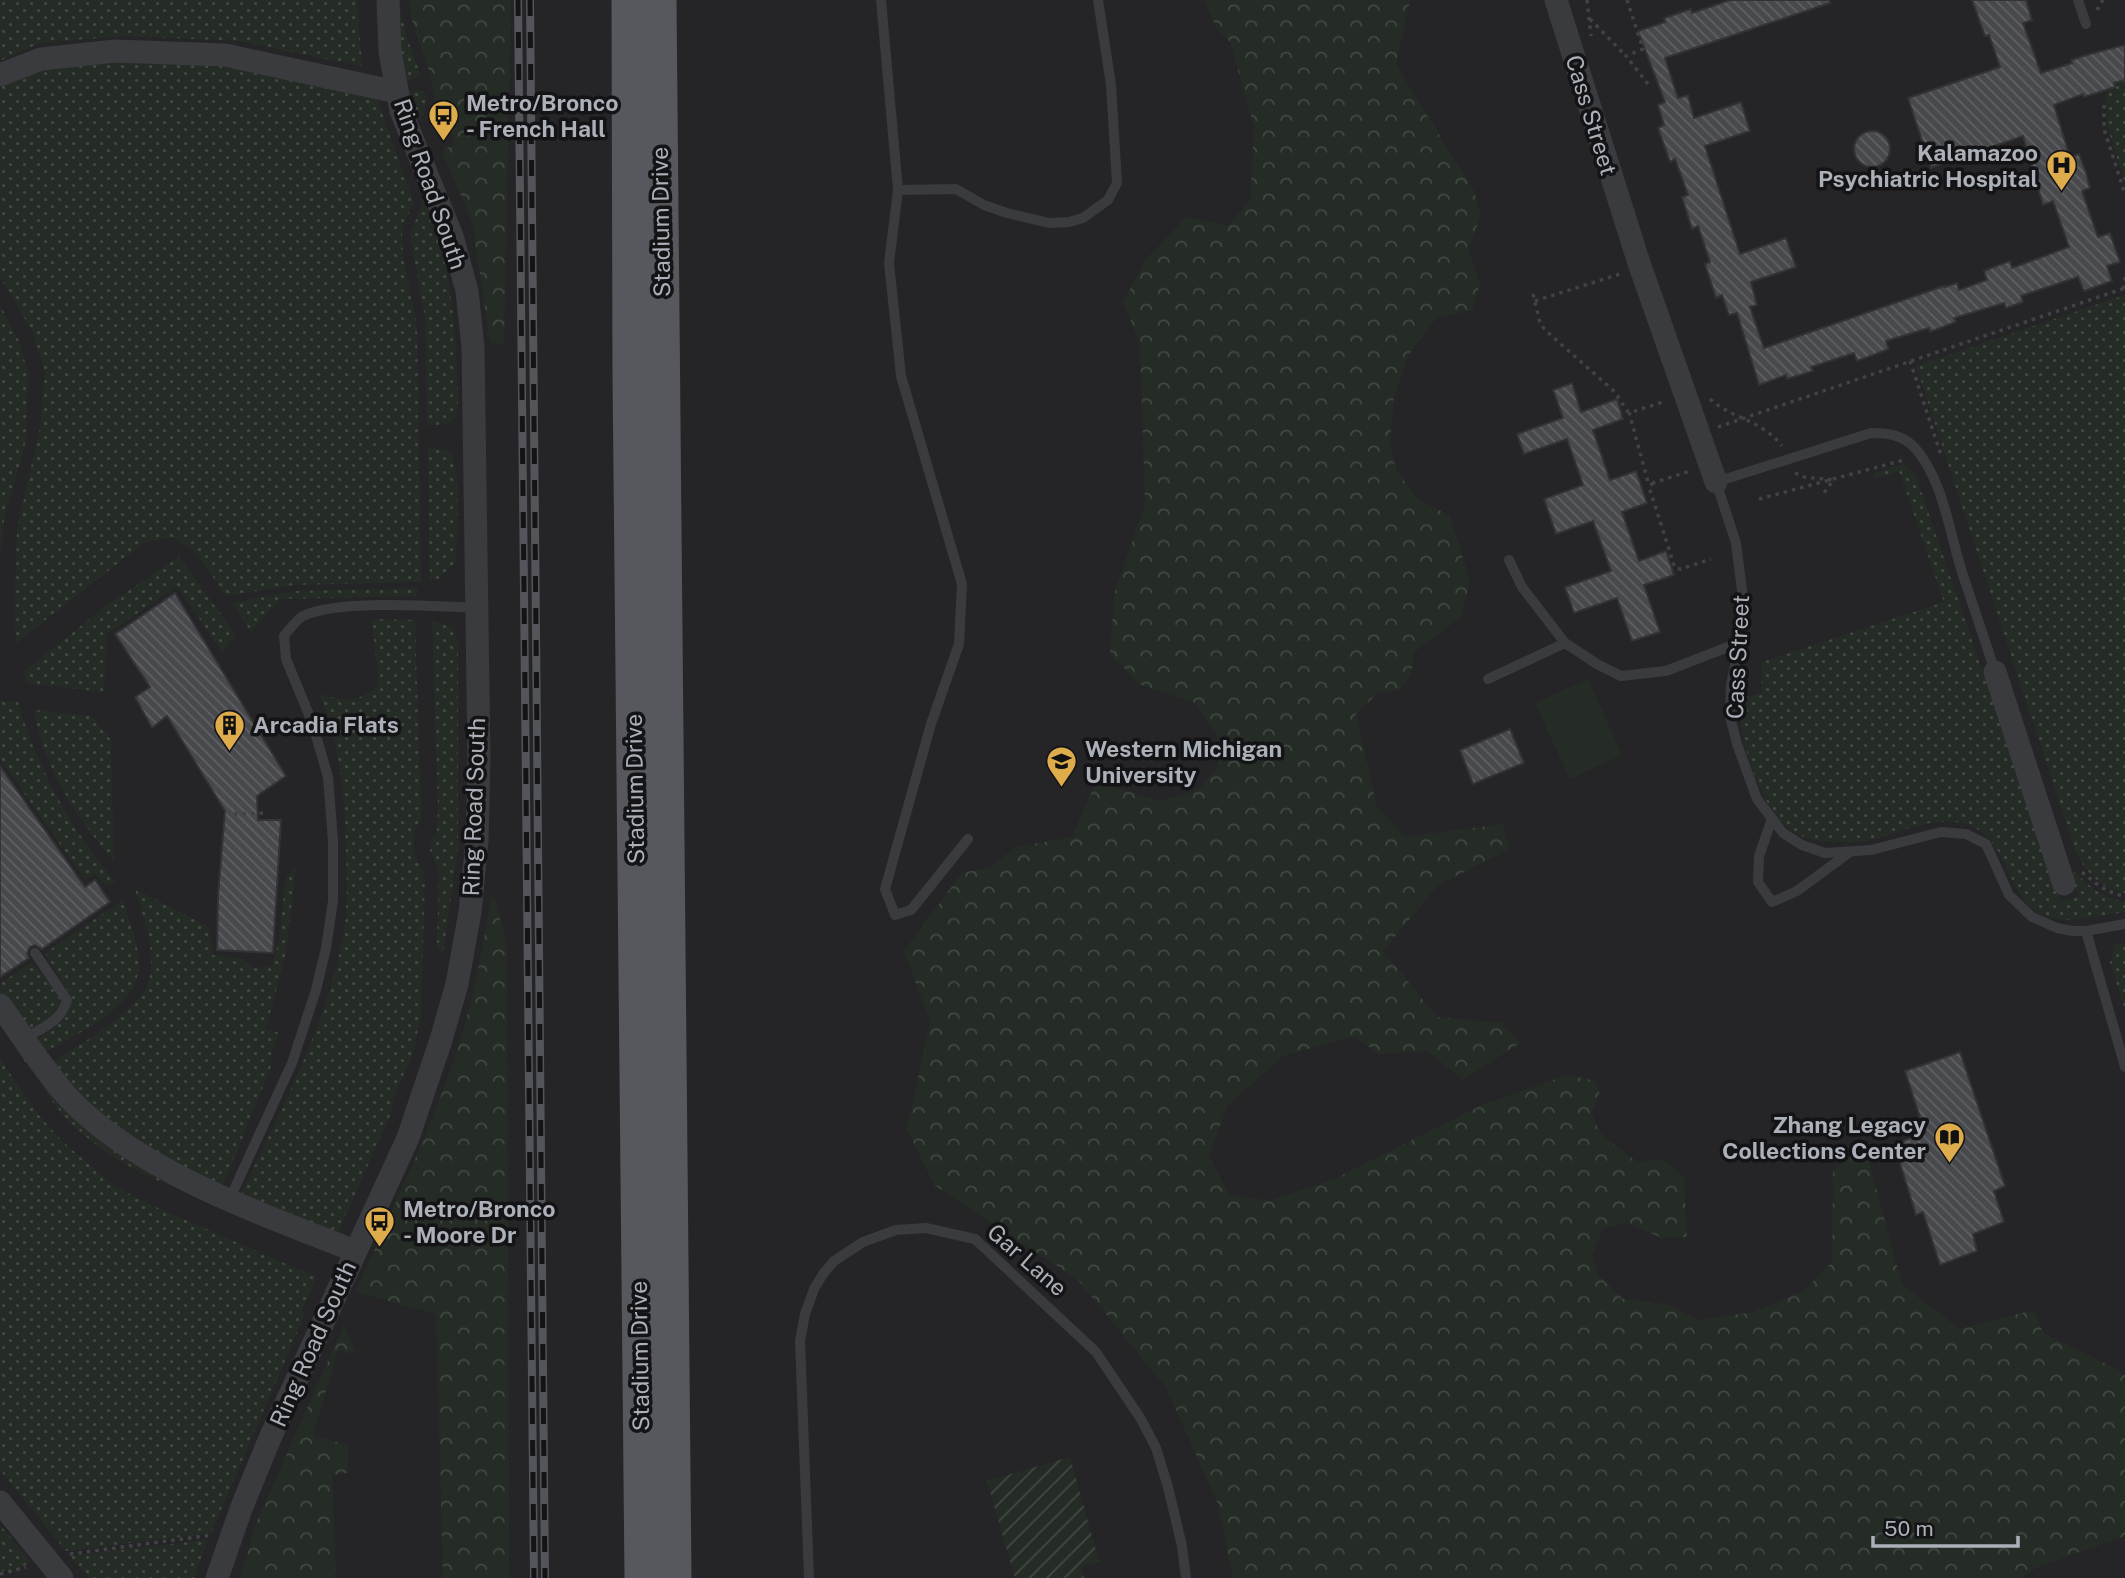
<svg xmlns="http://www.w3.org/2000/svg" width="2125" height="1578" font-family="'Public Sans',sans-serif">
	<defs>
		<pattern id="grass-dots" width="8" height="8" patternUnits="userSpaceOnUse" patternTransform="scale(1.75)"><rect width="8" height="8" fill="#252c26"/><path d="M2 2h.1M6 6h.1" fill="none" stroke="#424843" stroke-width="1.8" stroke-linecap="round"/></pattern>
		<pattern id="forest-crowns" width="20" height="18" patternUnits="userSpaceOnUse" patternTransform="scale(1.75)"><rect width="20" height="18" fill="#252c26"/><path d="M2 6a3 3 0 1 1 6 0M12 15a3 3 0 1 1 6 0" fill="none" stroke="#424843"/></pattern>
		<pattern id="garden-furrows" width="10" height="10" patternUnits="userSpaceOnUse" patternTransform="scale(1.75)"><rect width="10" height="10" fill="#252c26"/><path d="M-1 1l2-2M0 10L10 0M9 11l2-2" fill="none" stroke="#424843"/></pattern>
		<pattern id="building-back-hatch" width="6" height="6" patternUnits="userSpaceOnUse" patternTransform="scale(1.75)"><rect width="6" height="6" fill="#48494d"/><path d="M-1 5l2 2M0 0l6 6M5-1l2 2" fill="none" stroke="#606165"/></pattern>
	</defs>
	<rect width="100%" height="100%" fill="#19191a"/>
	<rect fill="#252527" x="0" y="0" width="2125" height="1578"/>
	<g fill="url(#grass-dots)">
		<polygon points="0,0 357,0 362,66 238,41 123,36 40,43 0,61"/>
		<polygon points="399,0 406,35 421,76 405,81 401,63"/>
		<path d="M126,57L223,63L377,98L414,203C411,209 407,216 404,223C396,249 414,299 417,328L421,582L293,585L226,596L207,568L190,548L172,537L145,542L16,643L14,613L17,529L40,428L45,372L31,329L0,276V82L48,65Z"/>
		<polygon points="2125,80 2125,184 2108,128 2105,94 2115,87 2114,83"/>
		<polygon points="420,90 423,91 426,95 424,114 422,115 421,120 418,120 408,94"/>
		<path d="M424,198C449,259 455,311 457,377C457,389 461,410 453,419C446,426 436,425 427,425L425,317L410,235Z"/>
		<path d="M2125,295V893C2100,888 2086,873 2075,850L1916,366Z"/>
		<polygon points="0,305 19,341 28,373 26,441 4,519 0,561"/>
		<path d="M428,447L449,451C463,467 456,538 456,562L438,579L430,580Z"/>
		<path d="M1903,464L1916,476L2061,902L2079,896L2068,871L2075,872C2091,888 2103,898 2125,902V912C2103,915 2078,922 2056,919C2004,911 2014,841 1969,825C1936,814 1902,832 1871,840C1861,843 1849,842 1839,842C1799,843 1777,826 1761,790C1748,762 1738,728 1740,697L1761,694L1762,662L1944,602L1899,471L1873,479L1876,472Z"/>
		<polygon points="179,557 236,635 222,652 177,586 107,634 104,692 26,683 25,671 103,608"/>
		<polygon points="418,588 416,596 280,599 251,632 232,603 295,591"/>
		<path d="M372,619L415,620L421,818L414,833V853L425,878L421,1015L413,1054L394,1096L390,1116L329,1252L238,1201C278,1114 328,1026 344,930C349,898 346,862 345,829C344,787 337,733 319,694C343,700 355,704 376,688L378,679Z"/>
		<polygon points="432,620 453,628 458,643 458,848 443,954 437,944 439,871 430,850 431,839 437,833 438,805"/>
		<path d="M0,701L18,702C37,770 71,828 115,882L106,886L95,874L85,880L0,759Z"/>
		<path d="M34,710L92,716L111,740L114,861C77,819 42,765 34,710Z"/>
		<path d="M296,866L286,953L266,1029L279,1033L272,1053L271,1067L221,1190L209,1200C153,1182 96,1154 58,1109C49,1098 43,1084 36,1072C65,1053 141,1013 149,980C157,951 143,917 135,889L209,927L213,955L243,959L252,968L272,966L278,944L286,878Z"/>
		<path d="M123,900C129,920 143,955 138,974C130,1014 58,1044 25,1062L18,1051C40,1037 68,1026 72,998L45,953Z"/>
		<polygon points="2125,943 2125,1011 2110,962 2115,944"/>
		<path d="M31,962L54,987L61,1000C56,1020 31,1033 15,1045L0,1023V984Z"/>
		<polygon points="0,1059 38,1114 62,1141 114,1186 149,1204 316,1277 305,1305 301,1309 304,1315 303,1319 211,1533 66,1551 0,1470"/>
		<polygon points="0,1525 30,1561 27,1565 0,1572"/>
		<polygon points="205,1540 207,1541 194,1578 89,1578 70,1556"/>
	</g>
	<g fill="url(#forest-crowns)">
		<path d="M409,0H511L504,345L490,342L472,221L444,156V149L455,145L447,108H436L434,115C434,106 435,96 433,87C428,57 411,31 409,0Z"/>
		<polygon points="1204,0 1410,0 1396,65 1474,191 1481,216 1468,249 1480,284 1472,310 1436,318 1408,356 1394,397 1390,443 1396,470 1418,499 1450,516 1470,581 1461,617 1414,652 1411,676 1397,691 1379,692 1356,714 1377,807 1405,837 1503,824 1509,849 1437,886 1383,951 1437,1017 1502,1023 1520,1043 1463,1080 1428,1051 1379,1054 1354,1036 1283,1056 1227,1106 1209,1157 1229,1194 1269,1201 1334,1179 1484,1104 1568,1075 1595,1081 1600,1094 1591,1112 1600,1133 1637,1162 1662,1159 1684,1177 1687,1237 1662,1238 1627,1223 1603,1228 1592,1256 1598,1275 1623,1299 1666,1304 1699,1320 1753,1312 1804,1291 1832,1262 1833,1170 1865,1146 1902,1285 1960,1329 2034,1310 2043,1333 2125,1373 2125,1536 2037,1567 2021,1578 1233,1578 1218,1504 1166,1387 1077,1279 934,1185 907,1129 930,1022 904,951 962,873 990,867 1016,847 1072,837 1096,782 1160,801 1200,789 1219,765 1218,735 1195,703 1141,685 1110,654 1114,595 1145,504 1140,343 1123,302 1146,259 1187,217 1228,226 1250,201 1254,127 1230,42 1216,27"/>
		<path d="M491,898L495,899L507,946L509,1578H443L436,1314L356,1292C389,1215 427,1139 454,1060C472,1008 482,952 491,898Z"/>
		<polygon points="344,1325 356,1352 352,1354 338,1350 313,1436 348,1445 348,1473 332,1475 336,1578 240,1578 257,1521"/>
	</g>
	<polygon fill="url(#garden-furrows)" points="1070,1457 1099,1561 1081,1567 1084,1578 1015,1578 987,1481"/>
	<polygon fill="#252c26" points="1588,679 1622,755 1570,779 1535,703"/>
	<g fill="url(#building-back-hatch)" stroke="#333336" stroke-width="2">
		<polygon points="1730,0 1829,0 1830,3 1665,58 1678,98 1688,95 1694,118 1741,102 1750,131 1705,146 1740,254 1786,238 1796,267 1751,282 1757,305 1750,307 1764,348 1944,286 1945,287 1957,283 1959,290 1987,280 1984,271 1991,268 2010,261 2012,268 2069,247 2053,201 2043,205 2023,136 1931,168 1908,98 2000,67 1989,35 1985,36 1972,0 2026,0 2032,20 2023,23 2041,73 2072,63 2071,60 2090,54 2125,45 2125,80 2114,83 2115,87 2084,97 2083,94 2054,105 2070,157 2079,154 2086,173 2090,188 2082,191 2098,237 2110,233 2120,262 2107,266 2112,281 2084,291 2078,277 2021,296 2023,302 2006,308 2004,303 1954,318 1956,322 1930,332 1929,328 1886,341 1889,349 1857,361 1854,353 1811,367 1813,371 1787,379 1786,375 1759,385 1737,313 1729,315 1722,295 1716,298 1705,264 1710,262 1698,226 1692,229 1682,197 1688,195 1675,159 1670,162 1658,128 1664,125 1658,105 1665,102 1638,31 1665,22 1664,18 1691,9 1692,13"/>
		<circle cx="1872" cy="149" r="18"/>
		<polygon points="1572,383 1581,412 1617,399 1623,419 1593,430 1610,480 1636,471 1647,503 1622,512 1639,561 1666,551 1674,575 1644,585 1660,632 1632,641 1617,598 1574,613 1565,587 1611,571 1593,521 1556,534 1544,499 1583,485 1567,439 1524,454 1517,434 1563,418 1553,390"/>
		<polygon points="175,593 286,776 257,796 258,820 281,820 273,953 217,950 218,895 225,811 167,716 152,728 135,697 150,687 115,634"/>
		<polygon points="1510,729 1524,763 1473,784 1460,750"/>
		<polygon points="0,766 85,887 95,880 110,902 42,949 35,945 30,947 27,953 29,958 0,977"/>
		<polygon points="1960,1052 2005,1186 1994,1191 2004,1222 1973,1234 1977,1251 1940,1265 1923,1212 1916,1215 1894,1144 1925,1133 1905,1071"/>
	</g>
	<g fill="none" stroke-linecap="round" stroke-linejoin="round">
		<g stroke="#404246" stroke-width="3.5" stroke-dasharray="3.5 5" stroke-linecap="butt">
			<polyline points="1587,0 1591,36"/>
			<polyline points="1627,0 1643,49 1626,56 1648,84"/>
			<polyline points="2097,10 2103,0"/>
			<polyline points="1590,19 1626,56"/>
			<polyline points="2104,105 2104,129 2125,194"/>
			<polyline points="2124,289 2125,277"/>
			<polyline points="1533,294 1540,323 1545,330 1615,392 1627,411 1632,412 1666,401"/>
			<polyline points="1535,301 1623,273"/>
			<polyline points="1910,361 1942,458"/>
			<path d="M1710,399C1732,419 1762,420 1782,446"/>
			<polyline points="1629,412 1648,482 1653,483 1690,471"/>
			<polyline points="1718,427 2125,288"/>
			<polyline points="1795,473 1804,477 1833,480 1824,493"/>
			<polyline points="1653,483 1649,487 1675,568 1681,569 1711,559"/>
			<polyline points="1759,499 1904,460"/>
			<polyline points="234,814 265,813"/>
			<path d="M2082,872C2096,884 2107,893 2125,896"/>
			<polyline points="70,1554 212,1535"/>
			<polyline points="0,1574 26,1567"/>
		</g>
		<g stroke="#3a3b3f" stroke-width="10">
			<polyline points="881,0 898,190"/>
			<polyline points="2078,0 2086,24"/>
			<polyline points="1509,560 1522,587 1565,643 1597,664 1621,676 1666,671 1741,642"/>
			<path d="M1995,672C1984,637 1972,603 1961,569C1949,530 1943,480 1915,448C1903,435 1888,433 1871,433L1716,482L1736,543L1743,598V626L1731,685L1730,716L1737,744L1757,799L1783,833L1802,845L1825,853L1871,850L1941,832L1966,834L1986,844L2009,895L2032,917L2057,928L2073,931H2086L2125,924"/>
			<polyline points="1488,679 1565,643"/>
			<polyline points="1772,819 1759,856 1758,882 1772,902 1797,891 1850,852"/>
			<polyline points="968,839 911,910 895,915 885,889 931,724 959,644 962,584 901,376 889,263 898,190 956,189 984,205 1007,213 1049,223 1069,222 1083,218 1108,200 1117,183 1111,85 1098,0"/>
			<polyline points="2086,931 2125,1067"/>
			<path d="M25,1038C42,1028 61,1022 67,1000L35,953"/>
			<path d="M232,1200V1194L292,1063L316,990L326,948L333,901V841L328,777L312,722L286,659L284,636C290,629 296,620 303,616C339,599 434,606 476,608"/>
			<polyline points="809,1578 800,1341 805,1314 814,1289 823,1274 834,1261 863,1242 896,1230 926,1228 975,1239 1096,1352 1141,1419 1156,1448 1168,1487 1182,1546 1186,1578"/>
		</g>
		<g stroke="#3a3b3f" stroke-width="23">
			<polyline points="1556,0 1639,263 1716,482"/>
			<polyline points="0,75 41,59 115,51 225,55 397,92"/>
			<polyline points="1995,672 2064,884"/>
			<path d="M0,1005C21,1034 43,1069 66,1095C134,1170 262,1214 355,1251"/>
			<polyline points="0,1502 62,1578"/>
			<polyline points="217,1578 241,1509 270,1438 408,1138 441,1040 457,984 470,912 477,841 479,759 473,347 467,291 452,236 401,111 390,52 388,0"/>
		</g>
		<g stroke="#56585e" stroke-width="35">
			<polyline points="629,0 630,373 642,1578"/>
			<polyline points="659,0 674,1578"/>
		</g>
		<defs>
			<g id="rail">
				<polyline points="518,0 534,1578"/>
				<polyline points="530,0 545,1578"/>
			</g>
		</defs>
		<use href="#rail" stroke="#53555a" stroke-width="8"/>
		<use href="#rail" stroke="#141416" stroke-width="5" stroke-dasharray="16" stroke-linecap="butt"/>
	</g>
	<defs>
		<symbol id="bus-pin" viewBox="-11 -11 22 30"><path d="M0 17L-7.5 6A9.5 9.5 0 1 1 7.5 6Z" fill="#dfac4c" stroke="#141416"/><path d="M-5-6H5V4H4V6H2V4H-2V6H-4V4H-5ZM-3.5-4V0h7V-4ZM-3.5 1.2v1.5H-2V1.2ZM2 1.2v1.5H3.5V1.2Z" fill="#111"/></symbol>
		<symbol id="hospital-pin" viewBox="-11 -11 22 30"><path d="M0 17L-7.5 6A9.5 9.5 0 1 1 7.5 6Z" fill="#dfac4c" stroke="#141416"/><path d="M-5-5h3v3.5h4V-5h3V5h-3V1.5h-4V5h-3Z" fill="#111"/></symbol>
		<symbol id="building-pin" viewBox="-11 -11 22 30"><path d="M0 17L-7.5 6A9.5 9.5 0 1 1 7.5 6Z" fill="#dfac4c" stroke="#141416"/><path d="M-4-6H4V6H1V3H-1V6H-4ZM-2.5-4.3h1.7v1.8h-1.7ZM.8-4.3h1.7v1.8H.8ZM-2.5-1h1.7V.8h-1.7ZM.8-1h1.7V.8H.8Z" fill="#111"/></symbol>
		<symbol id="university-pin" viewBox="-11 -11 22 30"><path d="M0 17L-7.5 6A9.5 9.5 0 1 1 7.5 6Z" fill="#dfac4c" stroke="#141416"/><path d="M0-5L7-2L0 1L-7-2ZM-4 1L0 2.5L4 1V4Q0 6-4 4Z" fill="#111"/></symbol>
		<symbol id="library-pin" viewBox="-11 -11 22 30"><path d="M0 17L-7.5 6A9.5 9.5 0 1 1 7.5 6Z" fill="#dfac4c" stroke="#141416"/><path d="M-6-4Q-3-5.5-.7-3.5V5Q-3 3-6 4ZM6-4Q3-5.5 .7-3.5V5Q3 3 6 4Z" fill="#111"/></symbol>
	</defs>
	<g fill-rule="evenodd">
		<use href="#bus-pin" x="426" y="98" width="35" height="47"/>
		<use href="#hospital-pin" x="2044" y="148" width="35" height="47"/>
		<use href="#building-pin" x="212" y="708" width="35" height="47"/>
		<use href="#university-pin" x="1044" y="744" width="35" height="47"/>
		<use href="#library-pin" x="1932" y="1120" width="35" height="47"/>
		<use href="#bus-pin" x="362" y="1204" width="35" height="47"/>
	</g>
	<g text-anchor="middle" stroke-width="7" stroke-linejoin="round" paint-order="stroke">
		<g font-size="23" font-weight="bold" fill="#acb0b9" stroke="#141416" text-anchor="start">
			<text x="466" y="111">Metro/Bronco<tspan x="466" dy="26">- French Hall</tspan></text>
			<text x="2038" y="161" text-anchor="end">Kalamazoo<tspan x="2038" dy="26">Psychiatric Hospital</tspan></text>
			<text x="253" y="733">Arcadia Flats</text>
			<text x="1085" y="757">Western Michigan<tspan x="1085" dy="26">University</tspan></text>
			<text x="1926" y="1133" text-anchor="end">Zhang Legacy<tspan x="1926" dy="26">Collections Center</tspan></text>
			<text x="403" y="1217">Metro/Bronco<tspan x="403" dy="26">- Moore Dr</tspan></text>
		</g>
		<g font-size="23" fill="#acb0b9" stroke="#141416">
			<text transform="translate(1591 115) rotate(73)" y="8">Cass Street</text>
			<text transform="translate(430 184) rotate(71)" y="8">Ring Road South</text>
			<text transform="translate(661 222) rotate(-91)" y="8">Stadium Drive</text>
			<text transform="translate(1738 657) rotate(-87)" y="8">Cass Street</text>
			<text transform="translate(635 789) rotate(-91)" y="8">Stadium Drive</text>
			<text transform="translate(474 807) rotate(-88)" y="8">Ring Road South</text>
			<text transform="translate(1027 1260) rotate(41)" y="8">Gar Lane</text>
			<text transform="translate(313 1344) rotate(-66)" y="8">Ring Road South</text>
			<text transform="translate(640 1356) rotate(-91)" y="8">Stadium Drive</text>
		</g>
	</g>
	<path d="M1873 1536v10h145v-10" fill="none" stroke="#acb0b9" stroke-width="3.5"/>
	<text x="1884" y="1536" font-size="21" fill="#acb0b9" stroke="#141416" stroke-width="5" paint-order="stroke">50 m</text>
</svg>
